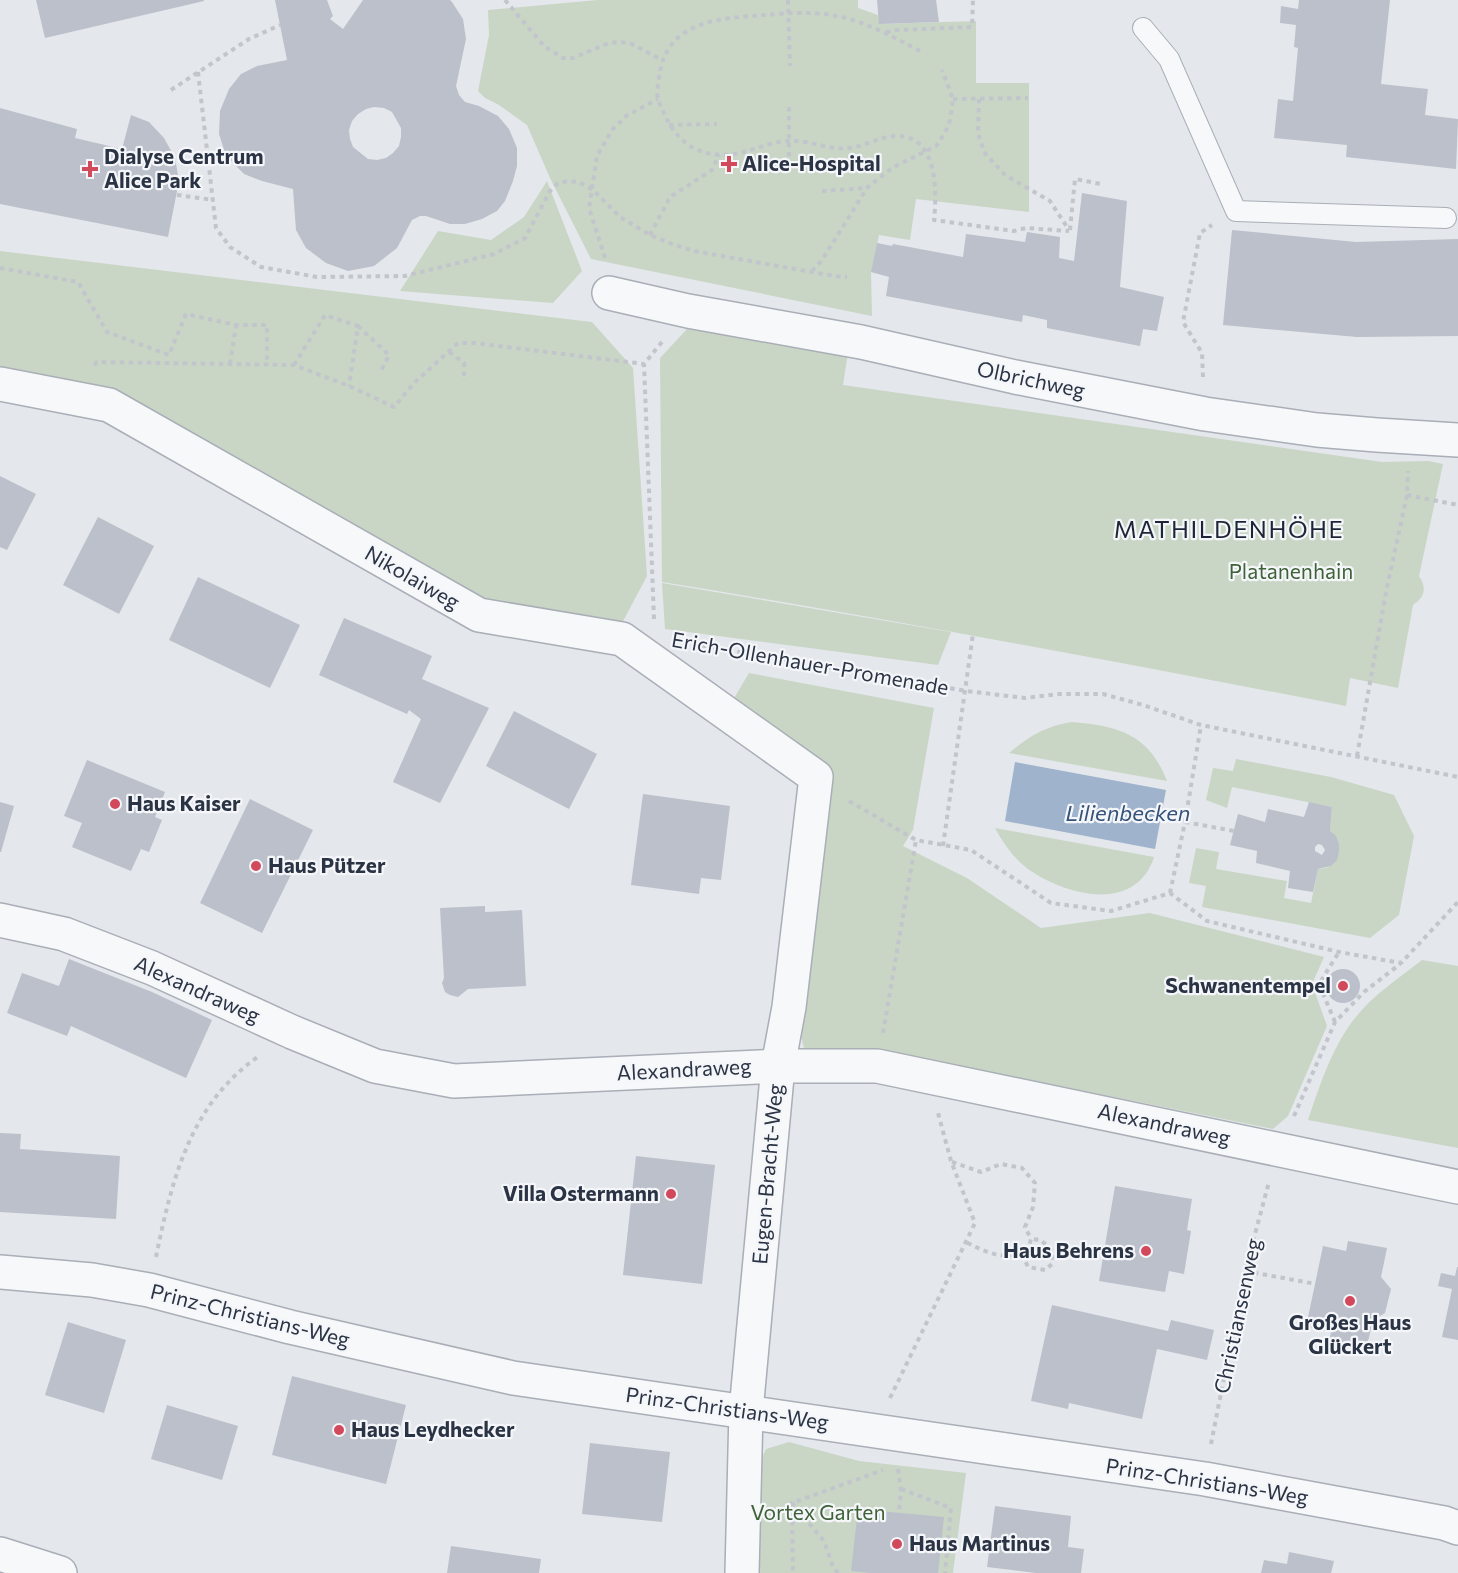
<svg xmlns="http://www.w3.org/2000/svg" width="1458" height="1573" font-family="Commissioner,sans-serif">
	<rect width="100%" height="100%" fill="#e4e7ec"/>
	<g fill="#c9d6c5">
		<polygon points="598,0 858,0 858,8 878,15 880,24 976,21 976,83 1029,83 1029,212 916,199 910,240 879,235 871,274 872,316 591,259 550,178 527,125 499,105 485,98 478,91 489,35 488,10"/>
		<polygon points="547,181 582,271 553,303 400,291 438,231 491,240 524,217"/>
		<polygon points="0,251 592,322 633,368 647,576 621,625 482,606 353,532 0,371"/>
		<path d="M687,329L725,332L848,353L843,385L1382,462L1428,461L1443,464L1419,576C1427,588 1425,597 1413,605L1398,688L1350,678L1346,706C1118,662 891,619 662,582L660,358Z"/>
		<polygon points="662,583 951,632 938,665 665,629"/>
		<polygon points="749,673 934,708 913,830 903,846 967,878 1041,928 1150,913 1324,957 1312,984 1327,1026 1288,1116 1273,1129 881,1050 804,1048 796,1017 829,768 733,700"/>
		<path d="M1072,722C1120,726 1149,735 1167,781L1009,753C1029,736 1046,726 1072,722Z"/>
		<path d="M1236,759L1331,777L1394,795L1414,836L1399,915L1370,938L1202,907L1206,886L1189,883L1196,848L1219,852L1216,869L1287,881L1284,898L1311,903L1318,869C1341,869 1344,845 1330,831L1332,807L1232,787L1227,808L1206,800L1213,768L1233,771Z"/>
		<path d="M995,828L1154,857C1136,913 1068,896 1031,871C1015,860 1004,845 995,828Z"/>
		<path d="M1422,960L1458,966V1148L1308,1120C1320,1085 1332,1047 1355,1018C1373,995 1399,978 1422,960Z"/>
		<polygon points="789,1442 859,1461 966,1473 953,1573 758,1573 759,1464 766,1449"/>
	</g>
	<polygon fill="#9fb4cc" points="1015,762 1166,790 1155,849 1005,821"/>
	<g fill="#bbc0ca" fill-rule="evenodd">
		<polygon points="36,0 204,0 204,1 45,38"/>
		<path d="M275,0H327L333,16L330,19L343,29L363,0H450L452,2L463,19L466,39L456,86L459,95L465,102L479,106L498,116L509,129L517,148V166L513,181L505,201L497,211L482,219L465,224H450L426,216H420L412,220L397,248L374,266L348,271L326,263L306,248L296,230L293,189L262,181L244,174L226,156L219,134L220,111L229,89L241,74L257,66L287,60ZM374,107L384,108L392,112L401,128V137L399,146L393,153L386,158L377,160L368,159L353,147L350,139L349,130L352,121L358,114L366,109Z"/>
		<polygon points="877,0 936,0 939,22 879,24"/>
		<polygon points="1299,0 1390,0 1381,84 1428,89 1425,115 1458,119 1456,169 1346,157 1347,145 1274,138 1278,99 1293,101 1298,48 1294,47 1296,25 1280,23 1281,6 1298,9"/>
		<polygon points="0,108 77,129 75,138 122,149 131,115 149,122 164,138 175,158 179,181 168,237 0,204"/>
		<polygon points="1082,193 1127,201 1120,287 1164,297 1157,331 1143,329 1140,346 1047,328 1047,320 1023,315 1022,322 886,296 889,277 871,272 877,243 892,246 893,244 963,257 966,234 1025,242 1027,232 1060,237 1059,258 1074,261"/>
		<polygon points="1232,230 1356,242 1458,239 1458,336 1357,337 1223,325"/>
		<polygon points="0,476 36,494 7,550 0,547"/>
		<polygon points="98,517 154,546 119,614 63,585"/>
		<polygon points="198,577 300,625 270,688 169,640"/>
		<polygon points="344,618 432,656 422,679 489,708 440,803 393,782 421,719 409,710 407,714 319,675"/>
		<polygon points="514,711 597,754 569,809 486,766"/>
		<polygon points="87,760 165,792 155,817 162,820 149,852 141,849 131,871 72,847 82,823 64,816"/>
		<polygon points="643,794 730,806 721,880 701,878 699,894 631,885"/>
		<polygon points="250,799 313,830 262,933 200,903"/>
		<polygon points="0,802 14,806 1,852 0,852"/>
		<path d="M1309,802L1332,807L1330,831L1336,836L1339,844V852L1337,860L1331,866L1318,869L1313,892L1288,888L1290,871L1256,863L1257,851L1230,845L1238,814L1265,822L1268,809L1304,817ZM1318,844L1322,845L1325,850L1322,855L1315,851V847Z"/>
		<polygon points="485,906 485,912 522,910 526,986 468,989 458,997 450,995 445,992 442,983 444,978 440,908"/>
		<polygon points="69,959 152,992 212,1020 186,1078 71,1026 67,1036 7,1013 22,973 59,986"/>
		<circle cx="1343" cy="986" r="17"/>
		<polygon points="0,1133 21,1134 20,1149 120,1156 116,1219 0,1212"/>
		<polygon points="636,1156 715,1165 702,1284 623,1275"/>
		<polygon points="1115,1186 1192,1199 1187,1230 1191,1231 1184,1274 1169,1271 1165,1292 1099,1281"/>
		<polygon points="1348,1241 1387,1248 1381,1277 1391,1289 1385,1313 1373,1320 1366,1350 1329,1343 1331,1332 1306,1327 1323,1246 1346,1251"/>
		<polygon points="1457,1267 1458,1267 1458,1340 1442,1337 1452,1289 1438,1286 1441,1273 1455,1276"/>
		<polygon points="1052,1305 1168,1331 1171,1320 1214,1330 1207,1360 1157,1349 1142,1419 1069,1403 1068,1409 1031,1401"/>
		<polygon points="68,1322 126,1340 104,1413 45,1395"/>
		<polygon points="292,1376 406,1405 386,1484 272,1455"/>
		<polygon points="167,1405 238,1426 222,1480 151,1459"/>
		<polygon points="590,1443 670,1452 662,1522 582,1514"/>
		<polygon points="995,1506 1071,1516 1068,1547 1084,1549 1081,1573 1036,1573 987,1567"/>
		<polygon points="858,1509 944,1517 938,1573 871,1573 851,1571"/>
		<polygon points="451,1546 541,1559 539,1573 447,1573"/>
		<polygon points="1289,1552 1334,1561 1331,1573 1261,1573 1264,1560 1287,1564"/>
	</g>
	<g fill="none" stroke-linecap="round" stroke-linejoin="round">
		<defs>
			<polyline id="lane" points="1143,28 1169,59 1236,211 1446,218"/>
			<g id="street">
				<polyline points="609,293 688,311 861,342 1015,377 1205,414 1317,430 1377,435 1458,440"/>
				<polyline points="0,384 109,405 479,615 622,639 816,777 789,1007 778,1066 746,1411 742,1573"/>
				<polyline points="0,920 64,934 152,968 292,1032 375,1066 454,1081 778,1066 877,1066 1458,1187"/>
				<polyline points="0,1272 92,1280 149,1290 290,1327 513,1378 1205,1479 1444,1523 1458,1528"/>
				<polyline points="0,1554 60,1573"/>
			</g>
		</defs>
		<use href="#lane" stroke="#a9aeb7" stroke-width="22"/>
		<use href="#street" stroke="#a9aeb7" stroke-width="36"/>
		<g stroke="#c2c5cb" stroke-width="4" stroke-dasharray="4.5 4.5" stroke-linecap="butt">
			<polyline points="505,0 544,46 563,58 573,58 609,43 621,42 632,44 662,60"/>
			<polyline points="788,0 790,66"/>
			<polyline points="886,32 897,30 972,27 973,0"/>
			<path d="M920,51C893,37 867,22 837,16C814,11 788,13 765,15C722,18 669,20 660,72C659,80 656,91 658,99C659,103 662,108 663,111C676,142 699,159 734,154C753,151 771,141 791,141C811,140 829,151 849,148C866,146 880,136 897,136C938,136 937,192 934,220L1014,231L1026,228L1069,231"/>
			<polyline points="198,72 216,228 230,247 261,267 317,277 405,276 494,254 525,238 550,191 557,184 567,181 579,182 593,190 620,217 650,235 672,244 694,251 834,276 847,277"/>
			<polyline points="171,90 249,39 280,25"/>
			<polyline points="953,99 1028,98"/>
			<polyline points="979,99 978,133 984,152 1005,175 1050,201 1069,230"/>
			<polyline points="789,107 789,166"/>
			<polyline points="669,125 717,124"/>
			<polyline points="822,191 867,188"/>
			<polyline points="177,195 214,200"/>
			<polyline points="1070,230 1075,179 1101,184"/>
			<polyline points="650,235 670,197 712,170 719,155"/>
			<polyline points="605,258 589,208 597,156 612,130 626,116 658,99"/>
			<polyline points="0,268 78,282 107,332 169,355 186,314 236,325 267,325 267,365"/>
			<polyline points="812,271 822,260 867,188 892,168 936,146 945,133 950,120 953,99 942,70"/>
			<polyline points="358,326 389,355 380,373"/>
			<polyline points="449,352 464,363 464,381"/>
			<polyline points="230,364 236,325"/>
			<polyline points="94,365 97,362 294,365 349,386 394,407 414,383 458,343 474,343 644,364"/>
			<polyline points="294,365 325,315 358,326 349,386"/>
			<polyline points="1203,377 1202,353 1183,322 1200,233 1212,225"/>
			<polyline points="1407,495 1458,505"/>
			<polyline points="654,619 644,364 662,342"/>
			<polyline points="693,644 966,691 1025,698 1060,694 1103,694 1143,705 1201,725 1458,777"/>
			<polyline points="1357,756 1386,592 1407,495 1408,471"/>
			<polyline points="849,801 916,840 971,850 1051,903 1111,911 1170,893 1207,921 1339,952 1401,963 1458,902 1458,899"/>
			<polyline points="1185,822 1234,831"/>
			<polyline points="943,846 973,634"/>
			<polyline points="1170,893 1185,822 1201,725"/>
			<polyline points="1335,1022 1319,984 1339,952"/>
			<polyline points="883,1033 916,840"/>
			<polyline points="1294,1116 1335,1022 1364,992 1400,964"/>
			<path d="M952,1162L981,1172L1001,1164L1022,1168L1035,1183L1033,1207L1025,1227L1031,1239L1027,1253C1001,1259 989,1254 966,1242"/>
			<polyline points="1022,1254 1028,1267 1045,1270 1052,1264 1052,1251 1041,1240 1031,1239"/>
			<path d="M156,1257C172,1179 190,1104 259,1056"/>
			<polyline points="1245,1271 1316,1284"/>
			<polyline points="890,1398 975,1223 951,1161 938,1113"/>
			<polyline points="1211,1444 1245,1271 1269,1182"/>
			<polyline points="898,1469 901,1489 899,1513"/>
			<polyline points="901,1489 951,1508 945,1573"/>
			<polyline points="792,1503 793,1573"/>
			<polyline points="838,1573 833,1567 824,1541 792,1503 883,1470"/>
		</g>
		<use href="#lane" stroke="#f7f8fa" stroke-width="20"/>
		<use href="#street" stroke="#f7f8fa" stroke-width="33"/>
	</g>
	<g fill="#d1495b" stroke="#f4f6f9" stroke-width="2">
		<path d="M726 155h6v6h6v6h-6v6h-6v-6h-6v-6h6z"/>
		<path d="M87 160h6v6h6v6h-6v6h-6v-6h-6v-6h6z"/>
		<circle cx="115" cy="804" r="6"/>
		<circle cx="256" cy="866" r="6"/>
		<circle cx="1343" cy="986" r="6"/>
		<circle cx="671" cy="1194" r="6"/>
		<circle cx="1146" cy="1251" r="6"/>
		<circle cx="1350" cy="1301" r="6"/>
		<circle cx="339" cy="1430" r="6"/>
		<circle cx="897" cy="1544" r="6"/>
	</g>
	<g text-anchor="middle" stroke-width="4.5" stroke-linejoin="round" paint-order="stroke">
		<g font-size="21" font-weight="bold" fill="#2b3445" stroke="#f4f6f9" text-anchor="start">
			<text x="104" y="164">Dialyse Centrum<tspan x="104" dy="24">Alice Park</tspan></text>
			<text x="742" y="171">Alice-Hospital</text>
			<text x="127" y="811">Haus Kaiser</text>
			<text x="268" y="873">Haus Pützer</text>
			<text x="1331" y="993" text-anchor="end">Schwanentempel</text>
			<text x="659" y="1201" text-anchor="end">Villa Ostermann</text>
			<text x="1134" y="1258" text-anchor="end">Haus Behrens</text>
			<text x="1350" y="1330" text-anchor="middle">Großes Haus<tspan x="1350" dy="24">Glückert</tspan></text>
			<text x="351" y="1437">Haus Leydhecker</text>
			<text x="909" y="1551">Haus Martinus</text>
		</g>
		<g font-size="21" fill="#2b3445" stroke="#f4f6f9">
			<text transform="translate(1031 380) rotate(12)" y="7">Olbrichweg</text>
			<text transform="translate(412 578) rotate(30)" y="7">Nikolaiweg</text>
			<text transform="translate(810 664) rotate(10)" y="7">Erich-Ollenhauer-Promenade</text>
			<text transform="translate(197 990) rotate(24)" y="7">Alexandraweg</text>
			<text transform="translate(684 1070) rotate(-3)" y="7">Alexandraweg</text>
			<text transform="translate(1164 1125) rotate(12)" y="7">Alexandraweg</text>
			<text transform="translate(768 1174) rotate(-85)" y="7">Eugen-Bracht-Weg</text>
			<text transform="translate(250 1316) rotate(14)" y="7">Prinz-Christians-Weg</text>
			<text transform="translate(1238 1316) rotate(-78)" y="7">Christiansenweg</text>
			<text transform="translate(727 1409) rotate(8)" y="7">Prinz-Christians-Weg</text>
			<text transform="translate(1207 1482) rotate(9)" y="7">Prinz-Christians-Weg</text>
		</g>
		<g font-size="21" fill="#3f6138" stroke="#f4f6f9">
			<text x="1291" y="579">Platanenhain</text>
			<text x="818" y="1520">Vortex Garten</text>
		</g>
		<g font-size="22" font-style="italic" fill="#34527a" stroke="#f4f6f9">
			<text x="1128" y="821">Lilienbecken</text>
		</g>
		<g font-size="24" letter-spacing="1.5" fill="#1d2536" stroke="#f4f6f9">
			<text x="1229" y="538">MATHILDENHÖHE</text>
		</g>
	</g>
</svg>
